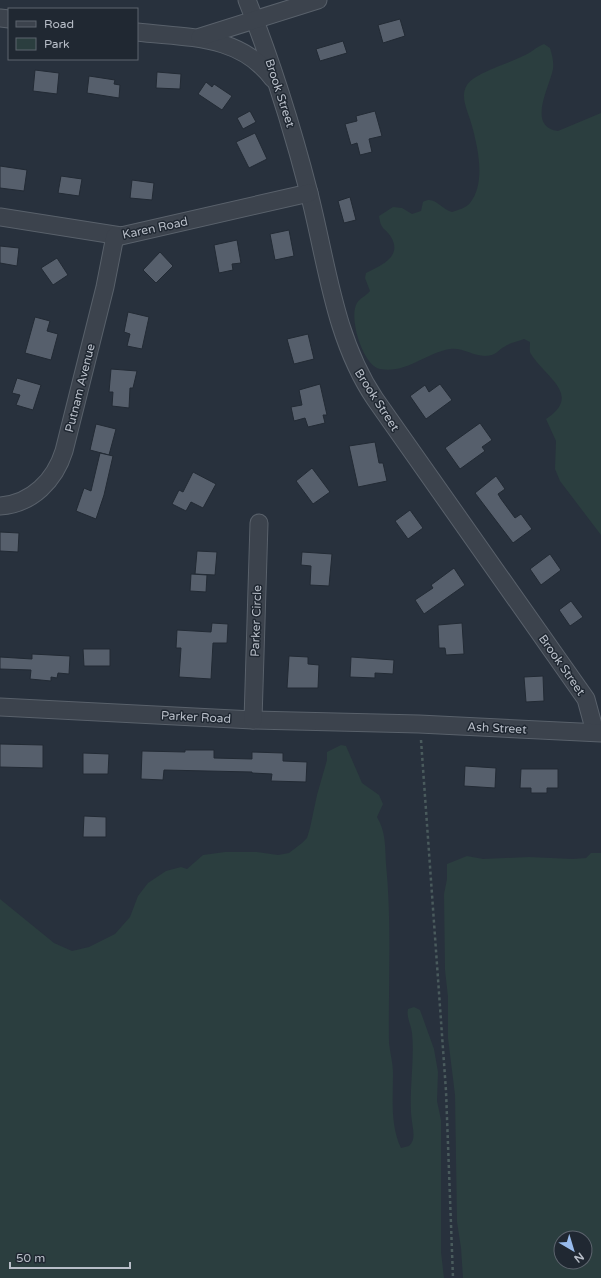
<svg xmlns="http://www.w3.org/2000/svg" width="601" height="1278" font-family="'Varela Round',sans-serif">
	<rect width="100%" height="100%" fill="#28313d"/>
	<g fill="#2b3e3f" fill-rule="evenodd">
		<path d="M544,44L550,48C552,55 554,62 553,69C550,86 526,127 558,131L601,113V535L560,481L555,469L556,441L546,419C583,395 545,377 531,354C529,351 530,346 530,342L524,339C517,342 509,343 504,347C500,349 497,353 494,354C479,361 465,347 450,349C425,353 406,374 380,369C363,366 348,317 357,303C360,298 366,296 370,291L365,278L366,273C380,266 403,257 391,237C385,227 381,231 379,216L393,207L402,208L412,214L421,211L423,202C435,195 440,209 452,212C458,210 466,208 470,203C486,183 478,148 472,126C469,113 459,97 467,85C474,73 510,63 523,56C531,53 536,47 544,44Z"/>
		<path d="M341,745L346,746L362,783L379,795L383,804L377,817C386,832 385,847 386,864C392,924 388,983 389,1043C390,1053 393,1063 393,1073C393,1098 390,1125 401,1148L409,1146C416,1140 413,1130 412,1122C408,1093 415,1062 412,1033C411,1024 406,1017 408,1009L414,1007L420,1010L434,1049L438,1072L437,1101L441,1120V1252L444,1278H0V899L54,943L72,951L89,947L115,934L130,917L138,896L148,883L166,871L181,867L187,869L203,855L225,852H257L278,855L289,853L302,843L307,838L310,828L317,795L327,760V752Z"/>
		<path d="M591,853H601V1278H463L461,1248L457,1222L455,1095L448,1038V997L445,970L444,894L447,879V864L467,856L483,859L529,857L573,859L586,858ZM561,1238H585V1262H561Z"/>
	</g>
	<g fill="#565f6c" stroke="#222a34">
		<polygon points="400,19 405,36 383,43 378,25"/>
		<polygon points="343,41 347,53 320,61 316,49"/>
		<polygon points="35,70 59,73 57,94 33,91"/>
		<polygon points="157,72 181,74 180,89 156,88"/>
		<polygon points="89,76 115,80 114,84 120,85 119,98 87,93"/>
		<polygon points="206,82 212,87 214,84 232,96 222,110 198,94"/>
		<polygon points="250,111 256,122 243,129 237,118"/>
		<polygon points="375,111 382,136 369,139 372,152 360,155 357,143 351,145 345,124 357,121 356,116"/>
		<polygon points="255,133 267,159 249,168 236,142"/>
		<polygon points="0,166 27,170 24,191 0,188"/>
		<polygon points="61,176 82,179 79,196 58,193"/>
		<polygon points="132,180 154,183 152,200 130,198"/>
		<polygon points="350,197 356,220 344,223 338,201"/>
		<polygon points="289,230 294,256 275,260 270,234"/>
		<polygon points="237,240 241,263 232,264 233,270 219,273 214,245"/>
		<polygon points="0,246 19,248 17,266 0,263"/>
		<polygon points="160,252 173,266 156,283 143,270"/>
		<polygon points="57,258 68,275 53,285 41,268"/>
		<polygon points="128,312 149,317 142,349 127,346 130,334 124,332"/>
		<polygon points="35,317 50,321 47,331 58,334 51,360 25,353"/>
		<polygon points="308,334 314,359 294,364 287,339"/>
		<polygon points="111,369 137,371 133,388 130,388 129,408 112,406 113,392 109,392"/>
		<polygon points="17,378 41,385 33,410 16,405 20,395 12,393"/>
		<polygon points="320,384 327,415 323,415 325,423 308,427 305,418 294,421 291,407 302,405 299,390"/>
		<polygon points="440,384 452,400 426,419 410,396 425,385 429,392"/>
		<polygon points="480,423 492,440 482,447 485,451 460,469 445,448"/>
		<polygon points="96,424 116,429 109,455 90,450"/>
		<polygon points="375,442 379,463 383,463 387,481 358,487 349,446"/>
		<polygon points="100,453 113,456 104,495 96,519 76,511 84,488 91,491"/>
		<polygon points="312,468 330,492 313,504 296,481"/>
		<polygon points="193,472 216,484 203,508 191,502 186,511 172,504 179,490 183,492"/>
		<polygon points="496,476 505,489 498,494 501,499 515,518 521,514 532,529 513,543 475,493"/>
		<polygon points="410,510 423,528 408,539 395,521"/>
		<polygon points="0,532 19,533 18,552 0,551"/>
		<polygon points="197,551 217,552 215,575 195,574"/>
		<polygon points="302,552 332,554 329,586 310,585 311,566 301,565"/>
		<polygon points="550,554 561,570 541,585 530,569"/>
		<polygon points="454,568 465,585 424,614 415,600 433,588 431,585"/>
		<polygon points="191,574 207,575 206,592 190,591"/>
		<polygon points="571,601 583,617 570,626 559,610"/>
		<polygon points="212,623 228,624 227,643 213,643 211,679 179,677 181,648 176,648 177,630 211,632"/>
		<polygon points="462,623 464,654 446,655 445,648 439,648 438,625"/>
		<polygon points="83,649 110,649 110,666 84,666"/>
		<polygon points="32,654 70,656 69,674 58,673 57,678 51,677 51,681 30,679 31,670 0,669 0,657 32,659"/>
		<polygon points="289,656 308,657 308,664 319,665 318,688 287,688"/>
		<polygon points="351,657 394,660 393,674 375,673 375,678 350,677"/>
		<polygon points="543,676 544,701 526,702 524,677"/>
		<polygon points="0,744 43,745 43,768 0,767"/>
		<polygon points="185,750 214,750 214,758 252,759 252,752 283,753 283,761 307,762 306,782 271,781 272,774 252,773 252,772 164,770 163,780 141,779 142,751 185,752"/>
		<polygon points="83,753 109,754 108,774 83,774"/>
		<polygon points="465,766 496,768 495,788 464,786"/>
		<polygon points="521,769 558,769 558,788 547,788 547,793 531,793 531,788 520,788"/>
		<polygon points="84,816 106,817 106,837 83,837"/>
	</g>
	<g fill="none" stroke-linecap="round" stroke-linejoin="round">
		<defs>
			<g id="minor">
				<path d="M247,0C272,63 292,127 309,193C327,263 334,338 375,399L586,699L595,732"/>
				<polyline points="0,18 9,19"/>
				<path d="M137,32C187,38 240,34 273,79"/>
				<polyline points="200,37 318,0"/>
				<polyline points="0,217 121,236 309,193"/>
				<path d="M0,506C32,504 55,480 64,451L105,287L115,236"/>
				<polyline points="0,707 253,720 419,724 601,733"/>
				<polyline points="253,720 259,523"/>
			</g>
		</defs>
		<use href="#minor" stroke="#59616b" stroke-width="19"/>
		<polyline stroke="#4a5b5d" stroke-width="2.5" stroke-dasharray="3 3" stroke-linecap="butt" points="421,740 446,1091 453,1278"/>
		<use href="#minor" stroke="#3c434d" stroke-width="17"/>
	</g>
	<g text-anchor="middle" stroke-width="3" stroke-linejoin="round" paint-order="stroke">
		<g font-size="12" fill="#b8bec8" stroke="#202832">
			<text transform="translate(280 93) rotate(72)" y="4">Brook Street</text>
			<text transform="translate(155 228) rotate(-12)" y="4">Karen Road</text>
			<text transform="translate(80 388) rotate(-76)" y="4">Putnam Avenue</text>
			<text transform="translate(377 400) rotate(57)" y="4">Brook Street</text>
			<text transform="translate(256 621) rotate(-88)" y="4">Parker Circle</text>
			<text transform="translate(562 665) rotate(55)" y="4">Brook Street</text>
			<text transform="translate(196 717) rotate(3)" y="4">Parker Road</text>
			<text transform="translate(497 728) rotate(3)" y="4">Ash Street</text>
		</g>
	</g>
	<rect x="8" y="8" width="130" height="52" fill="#202832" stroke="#5d646e"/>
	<rect x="16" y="21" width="20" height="6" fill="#3c434d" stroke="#5d646e"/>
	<text x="44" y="28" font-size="12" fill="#b8bec8">Road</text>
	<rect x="16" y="38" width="20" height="12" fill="#2b3e3f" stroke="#5d646e"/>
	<text x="44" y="48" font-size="12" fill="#b8bec8">Park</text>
	<g transform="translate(573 1250) rotate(142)"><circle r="19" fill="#202832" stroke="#5d646e"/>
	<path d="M0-3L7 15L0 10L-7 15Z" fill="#98bbec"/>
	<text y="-6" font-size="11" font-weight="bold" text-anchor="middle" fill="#b8bec8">N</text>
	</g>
	<path d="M10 1262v6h120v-6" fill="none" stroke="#b8bec8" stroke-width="2"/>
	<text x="16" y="1262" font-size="12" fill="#b8bec8" stroke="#202832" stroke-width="3" paint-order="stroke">50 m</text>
</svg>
